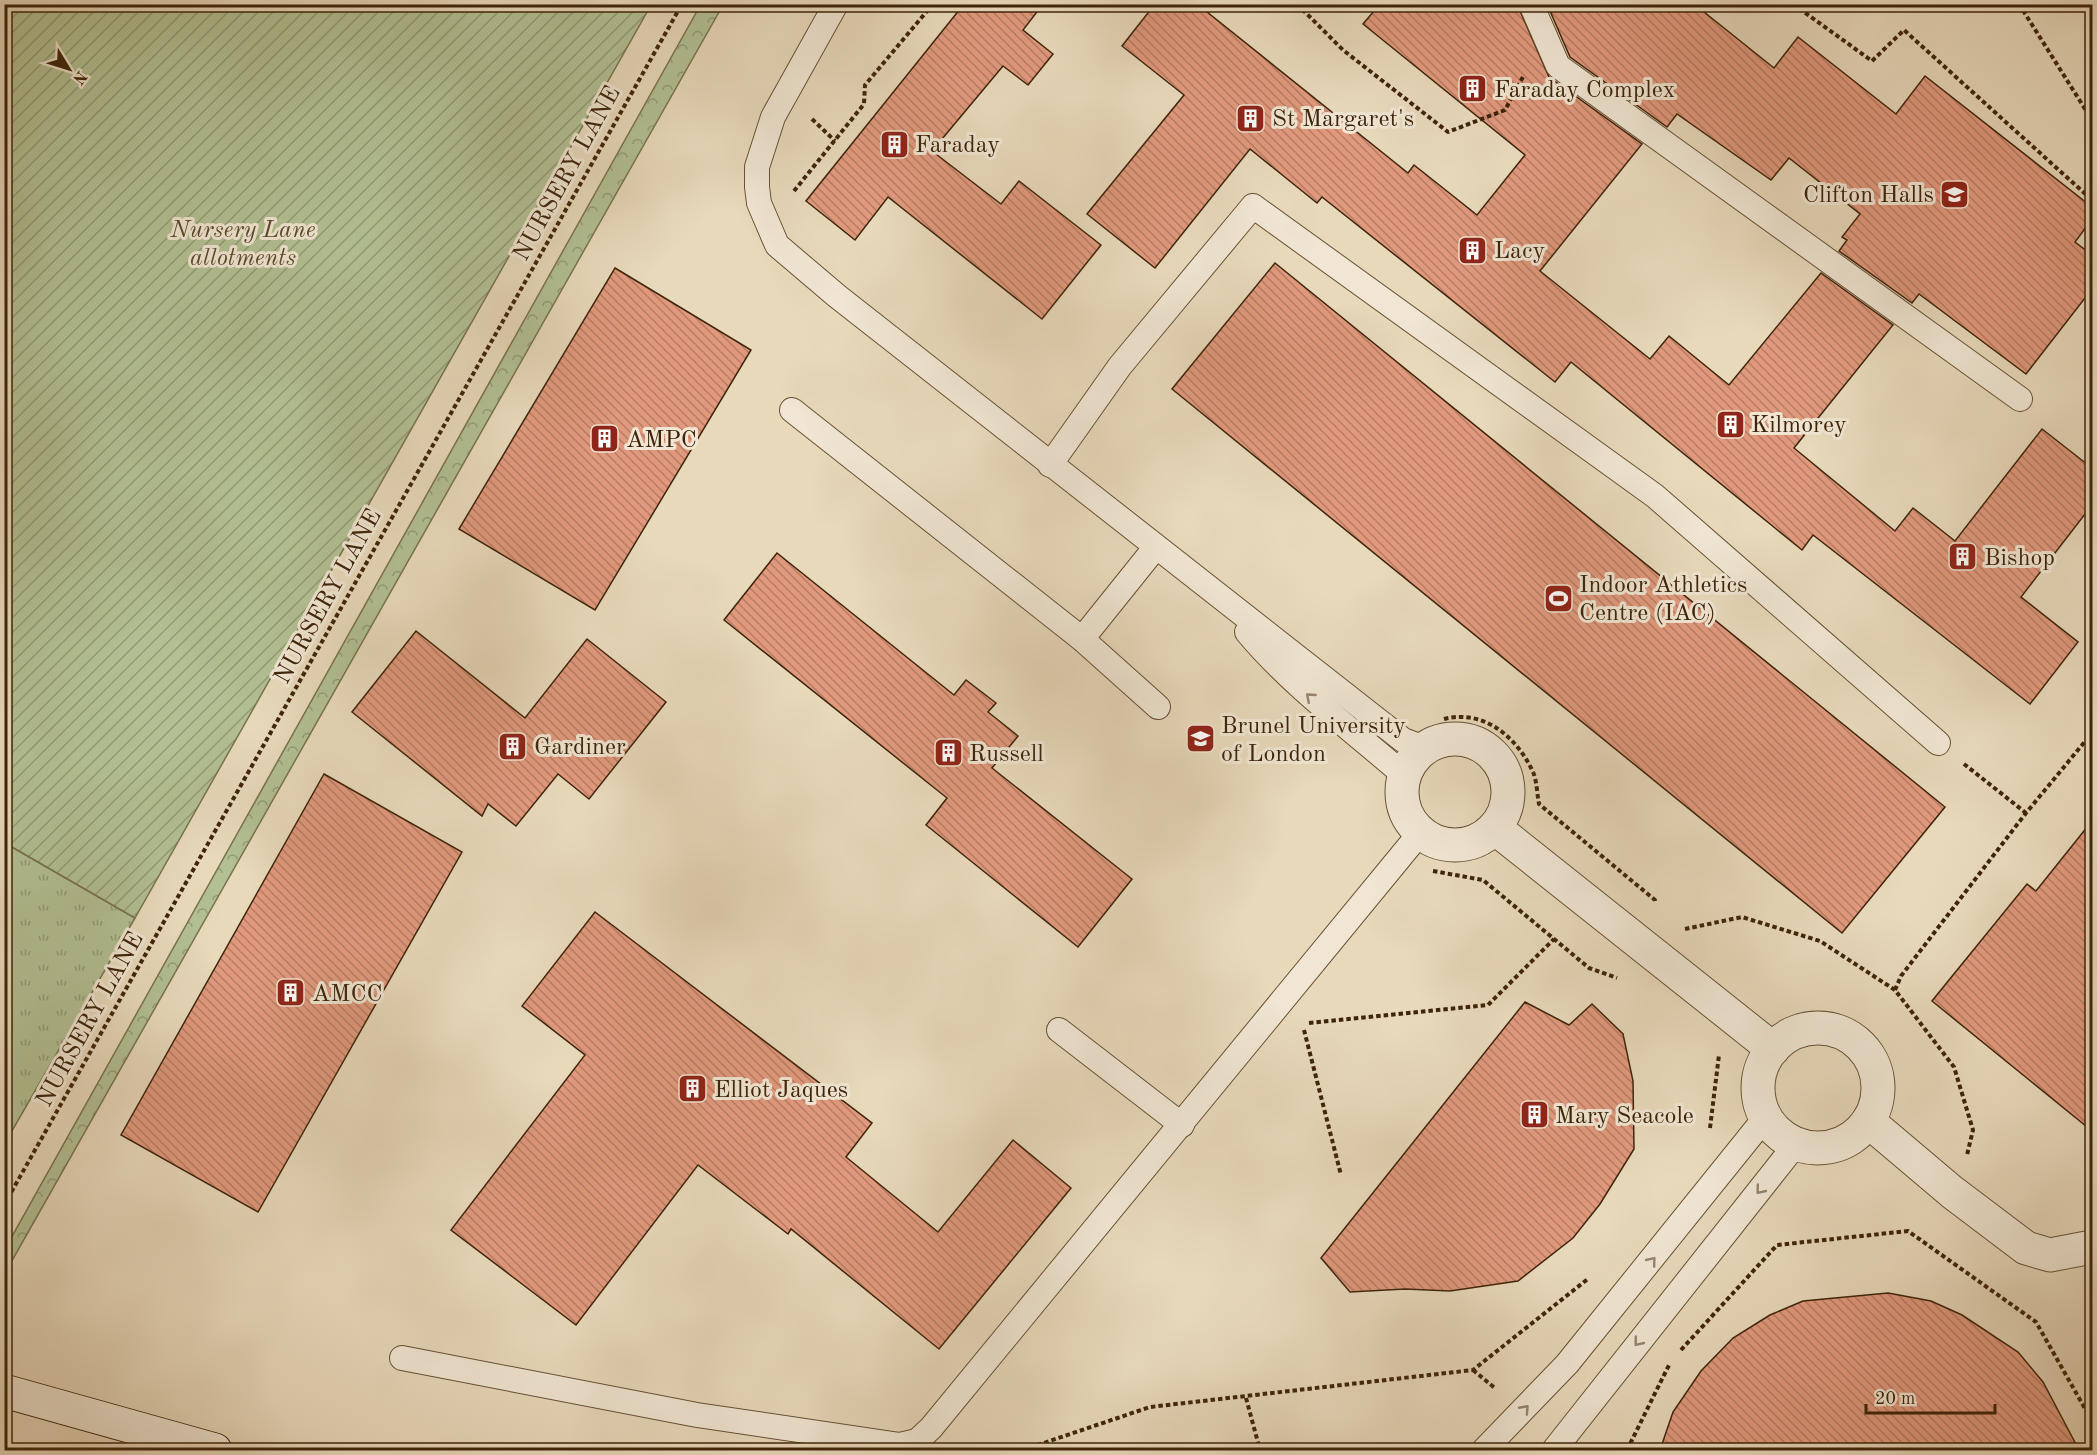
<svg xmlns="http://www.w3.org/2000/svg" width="2097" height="1455" font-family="'Old Standard TT',serif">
	<defs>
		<pattern id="grass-tufts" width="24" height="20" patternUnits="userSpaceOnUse" patternTransform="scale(1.5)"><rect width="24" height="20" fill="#b2c093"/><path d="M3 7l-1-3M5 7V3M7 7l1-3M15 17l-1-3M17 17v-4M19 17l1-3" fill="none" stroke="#929c76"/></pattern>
		<pattern id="forest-crowns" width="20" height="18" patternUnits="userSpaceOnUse" patternTransform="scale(1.5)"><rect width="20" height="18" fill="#b2c093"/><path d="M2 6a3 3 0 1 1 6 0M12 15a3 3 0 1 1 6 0" fill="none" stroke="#929c76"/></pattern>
		<pattern id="garden-furrows" width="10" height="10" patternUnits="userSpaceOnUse" patternTransform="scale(1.5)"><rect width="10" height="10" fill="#b2c093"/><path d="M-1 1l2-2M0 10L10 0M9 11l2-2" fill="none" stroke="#929c76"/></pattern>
		<pattern id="building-back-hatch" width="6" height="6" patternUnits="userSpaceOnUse" patternTransform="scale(1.5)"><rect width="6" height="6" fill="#e1997d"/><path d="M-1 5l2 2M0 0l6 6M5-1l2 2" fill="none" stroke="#b87d65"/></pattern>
	</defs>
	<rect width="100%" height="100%" fill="#e8d9bb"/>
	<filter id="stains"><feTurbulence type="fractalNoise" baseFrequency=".00333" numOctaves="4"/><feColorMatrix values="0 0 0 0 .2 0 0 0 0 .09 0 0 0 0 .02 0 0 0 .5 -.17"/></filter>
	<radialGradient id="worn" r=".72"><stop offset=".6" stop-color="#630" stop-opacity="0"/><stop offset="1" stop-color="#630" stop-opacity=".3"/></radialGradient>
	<polygon fill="url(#grass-tufts)" stroke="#78724e" stroke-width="1.5" points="5,843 135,918 5,1143"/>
	<polygon fill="url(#forest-crowns)" stroke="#78724e" stroke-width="1.5" points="701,4 723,5 5,1273 5,1249"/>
	<polygon fill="url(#garden-furrows)" stroke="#78724e" stroke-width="1.5" points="5,4 651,5 135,918 5,843"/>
	<g fill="url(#building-back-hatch)" stroke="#3e240a" stroke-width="1.5">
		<polygon points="964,4 1043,4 1023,30 1053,54 1028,85 1003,66 932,151 1001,204 1019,181 1101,245 1042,319 888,197 855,240 806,201"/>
		<polygon points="1155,4 1197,4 1408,173 1414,165 1477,215 1525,155 1363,24 1380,4 1517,4 1549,77 1642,144 1540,271 1650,359 1669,336 1729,385 1821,273 1893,325 1794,448 1895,531 1913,508 1955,541 2042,429 2092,468 2092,505 2021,597 2078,642 2030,704 1813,535 1802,550 1571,362 1555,382 1322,197 1317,203 1250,149 1155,268 1087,214 1184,95 1122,46"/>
		<polygon points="1547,4 1694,4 1774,68 1798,37 1896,114 1925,76 2092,207 2092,219 2075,242 2092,255 2092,289 2026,374 1919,294 1912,303 1839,251 1847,240 1842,237 1860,214 1789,158 1771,180 1677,114 1667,127 1570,57"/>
		<polygon points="1275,263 1945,807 1842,933 1172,389"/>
		<polygon points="615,268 751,350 595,610 459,529"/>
		<polygon points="777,553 954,695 966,680 996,703 988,712 1018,736 992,768 1132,879 1078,947 926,825 947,798 724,620"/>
		<polygon points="416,631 525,718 587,639 666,702 589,799 558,774 516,826 488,804 482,816 352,712"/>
		<polygon points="324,774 462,852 258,1212 121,1135"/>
		<polygon points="2092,821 2092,1131 1932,1001 2027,884 2036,891"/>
		<polygon points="595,912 872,1123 846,1157 938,1232 1013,1140 1071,1188 939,1349 791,1229 788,1234 698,1165 576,1325 451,1230 585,1055 522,1006"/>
		<polygon points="1525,1002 1569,1025 1592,1004 1623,1034 1633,1081 1634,1149 1600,1204 1573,1238 1518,1281 1450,1291 1405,1289 1350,1292 1321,1258"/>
		<polygon points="1888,1293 1931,1301 1962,1315 2018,1352 2043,1382 2079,1450 1660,1450 1673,1412 1701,1371 1733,1338 1770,1315 1803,1301"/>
	</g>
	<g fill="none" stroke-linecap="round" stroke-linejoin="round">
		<defs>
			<g id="lane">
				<polyline points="836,4 773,117 757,167 757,187 759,203 777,245 837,296 1403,740 1424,748"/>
				<polyline points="1531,4 1558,66 2020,399"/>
				<polyline points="792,410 1082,639 1158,707"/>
				<polyline points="1050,465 1120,366 1253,206 1655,496 1938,743"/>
				<path d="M1247,632C1293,687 1350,728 1404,775"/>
				<polyline points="1082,639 1155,548"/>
				<polyline points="1059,1030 1182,1125"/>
				<polyline points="402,1358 697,1415 900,1445 917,1441 931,1428 1420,833"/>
				<polyline points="1484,1450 1567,1364 1765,1118"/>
				<polyline points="1554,1450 1796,1144"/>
			</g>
			<g id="street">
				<circle cx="1455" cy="792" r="53"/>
				<polyline points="1495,828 1773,1049"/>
				<circle cx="1818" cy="1088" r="60"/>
				<polyline points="1868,1121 1952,1192 2026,1248 2050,1255 2092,1247"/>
			</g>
			<polyline id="secondary" points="4,1391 215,1450"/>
		</defs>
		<use href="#lane" stroke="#685136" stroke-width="26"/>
		<use href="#street" stroke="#685136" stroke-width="35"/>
		<use href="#secondary" stroke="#3e240a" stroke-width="35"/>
		<g stroke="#3e240a" stroke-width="4" stroke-dasharray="4.5 3" stroke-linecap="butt">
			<polyline points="1297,4 1343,50 1448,132 1505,110 1524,75"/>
			<polyline points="1793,4 1872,61 1904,30 2092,200"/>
			<polyline points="2019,4 2092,120"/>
			<polyline points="812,119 835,141"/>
			<polyline points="794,191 864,104 865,85 933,4"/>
			<path d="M1444,719C1484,709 1517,737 1533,772C1537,781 1537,794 1539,804L1655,900L1656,904"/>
			<polyline points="1964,764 2026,813"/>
			<polyline points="1433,871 1483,880 1589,968 1617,978"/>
			<polyline points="1685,929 1742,917 1820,941 1895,990 1954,1067 1973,1130 1967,1155"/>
			<polyline points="1895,990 1901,976 2026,813 2092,733"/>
			<polyline points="1309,1023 1488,1005 1554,939"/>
			<polyline points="1304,1030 1341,1175"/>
			<polyline points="1710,1128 1719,1055"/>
			<polyline points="4,1205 682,4"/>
			<polyline points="1681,1350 1777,1245 1908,1231 2036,1322 2092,1421"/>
			<polyline points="1473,1370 1496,1389"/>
			<polyline points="1246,1398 1260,1450"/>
			<polyline points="1023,1450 1150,1407 1473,1370 1589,1278"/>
			<polyline points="1627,1450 1670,1363"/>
		</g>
		<use href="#lane" stroke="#f0e6d3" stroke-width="24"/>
		<use href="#street" stroke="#f0e6d3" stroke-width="33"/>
		<use href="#secondary" stroke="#f0e6d3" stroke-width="33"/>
	</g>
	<defs><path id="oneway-chevron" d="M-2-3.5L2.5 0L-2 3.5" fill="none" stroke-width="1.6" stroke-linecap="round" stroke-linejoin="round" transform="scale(1.5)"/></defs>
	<g stroke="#97856e">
		<use href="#oneway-chevron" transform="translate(1310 697) rotate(-139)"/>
		<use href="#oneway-chevron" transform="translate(1760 1190) rotate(129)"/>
		<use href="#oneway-chevron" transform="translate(1652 1261) rotate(-51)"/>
		<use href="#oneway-chevron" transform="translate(1638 1342) rotate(129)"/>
		<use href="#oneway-chevron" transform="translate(1525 1409) rotate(-48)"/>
	</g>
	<defs>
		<symbol id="building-square" viewBox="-11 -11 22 22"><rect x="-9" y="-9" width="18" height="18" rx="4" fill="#8f2418" stroke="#f0e6d3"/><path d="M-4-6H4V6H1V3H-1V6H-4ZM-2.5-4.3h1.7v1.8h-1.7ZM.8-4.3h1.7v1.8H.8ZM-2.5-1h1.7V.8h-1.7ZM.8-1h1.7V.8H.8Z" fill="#fff"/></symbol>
		<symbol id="university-square" viewBox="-11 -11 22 22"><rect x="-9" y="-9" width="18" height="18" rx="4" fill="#8f2418" stroke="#f0e6d3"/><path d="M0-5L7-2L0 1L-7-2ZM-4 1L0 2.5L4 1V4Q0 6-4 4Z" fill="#fff"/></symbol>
		<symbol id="stadium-square" viewBox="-11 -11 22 22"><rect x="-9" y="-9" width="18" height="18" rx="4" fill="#8f2418" stroke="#f0e6d3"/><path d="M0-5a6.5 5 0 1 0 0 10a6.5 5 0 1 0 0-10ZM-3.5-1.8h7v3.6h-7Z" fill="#fff"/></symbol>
	</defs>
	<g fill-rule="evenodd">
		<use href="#building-square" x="1456" y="72" width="33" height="33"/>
		<use href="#building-square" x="1234" y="102" width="33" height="33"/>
		<use href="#building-square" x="878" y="128" width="33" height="33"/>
		<use href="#university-square" x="1938" y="178" width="33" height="33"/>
		<use href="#building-square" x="1456" y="234" width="33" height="33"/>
		<use href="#building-square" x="1714" y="408" width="33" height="33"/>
		<use href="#building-square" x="588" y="422" width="33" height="33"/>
		<use href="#building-square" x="1946" y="540" width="33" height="33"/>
		<use href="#stadium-square" x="1542" y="582" width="33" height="33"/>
		<use href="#university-square" x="1184" y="722" width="33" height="33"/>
		<use href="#building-square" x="496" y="730" width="33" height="33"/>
		<use href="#building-square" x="932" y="736" width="33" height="33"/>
		<use href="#building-square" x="274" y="976" width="33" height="33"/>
		<use href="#building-square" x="676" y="1072" width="33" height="33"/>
		<use href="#building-square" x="1518" y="1098" width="33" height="33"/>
	</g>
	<g text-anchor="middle" stroke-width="6" stroke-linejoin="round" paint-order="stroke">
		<g font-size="24" fill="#3e240a" stroke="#f0e6d3" text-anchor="start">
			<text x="1494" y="97">Faraday Complex</text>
			<text x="1272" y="126">St Margaret's</text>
			<text x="915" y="152">Faraday</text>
			<text x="1934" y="202" text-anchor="end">Clifton Halls</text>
			<text x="1494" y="258">Lacy</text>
			<text x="1751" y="432">Kilmorey</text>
			<text x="626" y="447">AMPC</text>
			<text x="1984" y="565">Bishop</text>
			<text x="1579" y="592">Indoor Athletics<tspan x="1579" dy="28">Centre (IAC)</tspan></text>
			<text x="1221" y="733">Brunel University<tspan x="1221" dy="28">of London</tspan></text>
			<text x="534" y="754">Gardiner</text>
			<text x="969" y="761">Russell</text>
			<text x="312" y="1001">AMCC</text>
			<text x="714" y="1097">Elliot Jaques</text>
			<text x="1555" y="1123">Mary Seacole</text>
		</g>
		<g font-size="24" fill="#3e240a" stroke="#f0e6d3">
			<text transform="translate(566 173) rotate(-61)" y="8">NURSERY LANE</text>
			<text transform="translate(327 596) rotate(-61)" y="8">NURSERY LANE</text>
			<text transform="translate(89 1019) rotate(-61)" y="8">NURSERY LANE</text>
		</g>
		<g font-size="24" font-style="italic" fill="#5b4b2c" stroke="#f0e6d3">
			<text x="243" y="237">Nursery Lane<tspan x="243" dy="28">allotments</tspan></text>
		</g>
	</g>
	<rect width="2097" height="1455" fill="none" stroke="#e8d9bb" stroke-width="24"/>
	<rect x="6" y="6" width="2085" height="1443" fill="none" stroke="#3e240a" stroke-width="3"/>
	<rect x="12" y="12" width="2073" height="1431" fill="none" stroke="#3e240a" stroke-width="1.5"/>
	<g transform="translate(69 69) rotate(128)" stroke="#f0e6d3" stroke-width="4.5" paint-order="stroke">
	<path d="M0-4.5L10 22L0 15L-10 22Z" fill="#3e240a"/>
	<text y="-9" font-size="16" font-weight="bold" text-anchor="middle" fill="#3e240a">N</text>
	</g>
	<path d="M1866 1404v9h129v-9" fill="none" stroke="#3e240a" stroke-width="3"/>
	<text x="1875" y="1404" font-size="18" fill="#3e240a" stroke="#f0e6d3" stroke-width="4.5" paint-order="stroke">20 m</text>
	<rect width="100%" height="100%" filter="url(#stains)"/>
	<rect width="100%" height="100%" fill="url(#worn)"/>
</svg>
